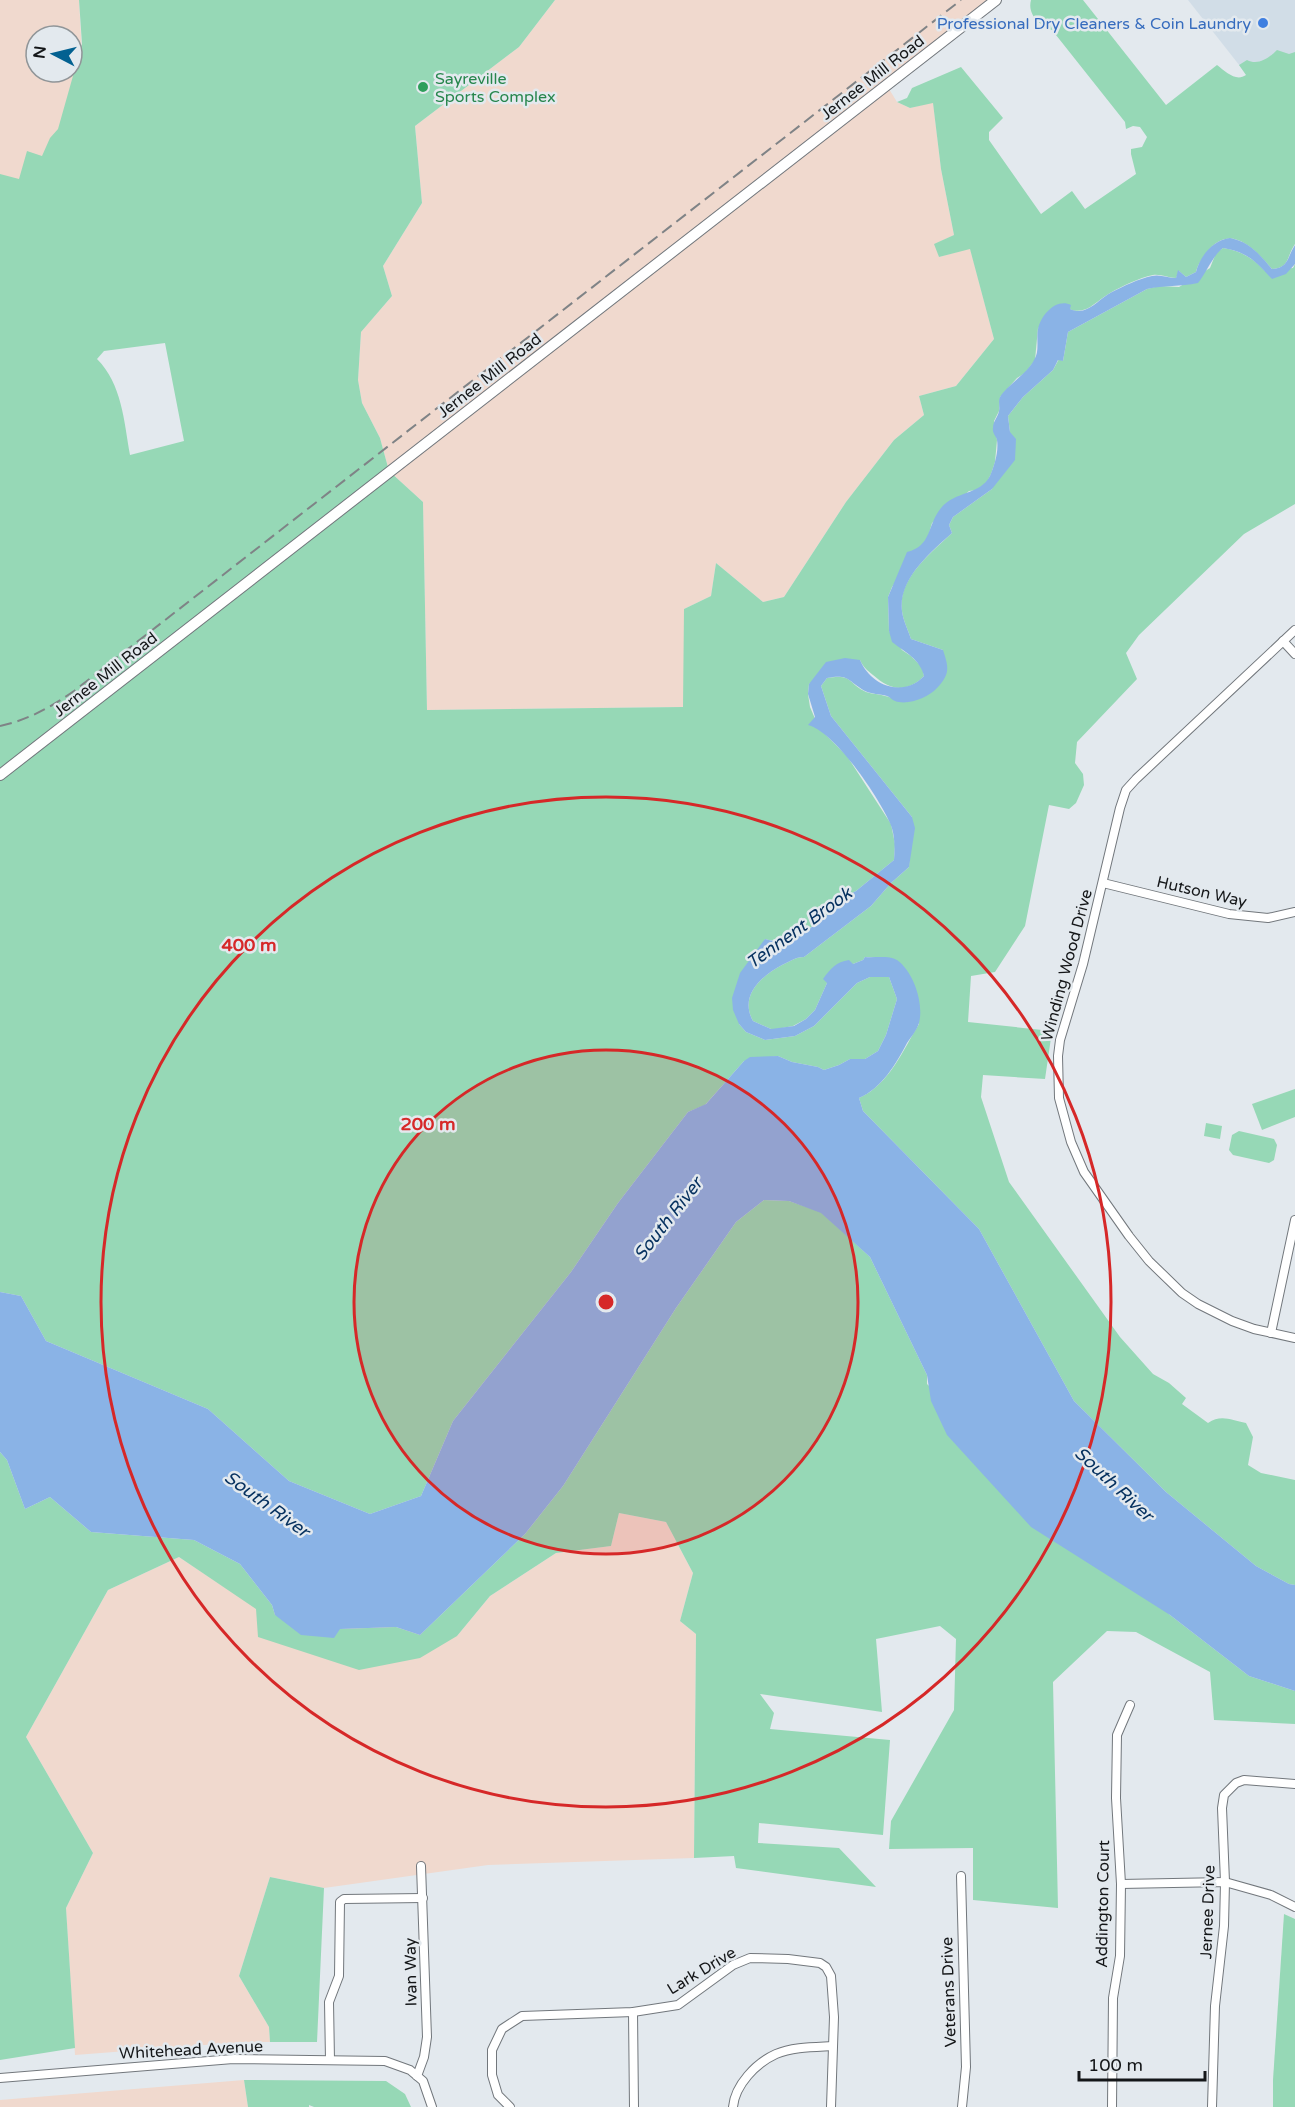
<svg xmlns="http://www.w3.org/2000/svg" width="1295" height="2107" font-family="'Varela Round',sans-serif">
	<rect width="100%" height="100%" fill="#e3e9ee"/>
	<polygon fill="#d1dde7" points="1188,0 1295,0 1295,66 1247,75"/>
	<g fill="#f0d9ce" fill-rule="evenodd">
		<path d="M0,0H79L87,143L0,263ZM36,36H72V72H36Z"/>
		<polygon points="555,0 996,0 886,84 897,102 910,108 933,102 941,169 954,235 935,244 939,257 970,248 994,339 956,386 919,396 924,415 894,440 846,502 784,597 763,602 716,563 711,596 684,609 684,707 427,710 423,502 389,471 380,438 362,403 358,380 361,332 392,296 383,266 422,203 415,126 519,47"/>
		<polygon points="619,1513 666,1522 693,1573 680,1621 696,1634 694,1858 488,1865 324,1888 270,1877 239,1976 269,2027 270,2042 244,2042 75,2055 66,1908 93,1853 26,1737 108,1590 179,1557 257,1609 457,1636 490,1596 556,1553 611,1546"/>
		<polygon points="244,2080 248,2107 0,2107 0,2100"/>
	</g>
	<g fill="#96d8b6" fill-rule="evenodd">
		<path d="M79,0H555L519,47L415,126L422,203L383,266L392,296L361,332L358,380L362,403L380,438L389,471L423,502L427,710L683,707L684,609L711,596L716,563L763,602L784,597L846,502L894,440L924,415L919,396L956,386L994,339L970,249L939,257L934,244L954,235L941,169L933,103L910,108L897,102L907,98L912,88L961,67L1003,118L989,132V140L1041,214L1072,191L1085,209L1136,174L1131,154V149L1142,147L1147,137L1140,127L1133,126L1126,129L1125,122L1052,30C1040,25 1027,15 1031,0H1083L1166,105L1217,65C1226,72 1236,82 1246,75L1239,65L1247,60C1258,66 1269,58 1277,50L1289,54L1295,52V244C1286,257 1290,268 1272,269C1254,248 1230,222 1207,252C1202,260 1198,263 1196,272L1186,277L1179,271L1176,278C1169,278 1161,274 1153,275C1139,278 1122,286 1110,293C1096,301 1086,316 1069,309L1038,328L1035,360L1025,373L1017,378L1000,397L999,411L994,421L997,440L995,462L991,474L987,482L977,490L969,491L932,523L928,537L892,587L888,597L889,631L902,650L911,656L922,667L924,676C906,694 890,690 873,675C867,670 863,667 860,660L809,684L808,694L810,707L819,728L847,756L891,824L895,844L894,860L856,891L838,901L839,906C817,922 793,947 765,939L739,1024L746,1032L765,1040L795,1036L814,1026L857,983L870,977H889L897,999L886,1035L878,1051L865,1059H850L839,1065L824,1070L818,1067L792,1062L778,1056L744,1061L705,1105L688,1112L618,1203L571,1272L453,1421L421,1496L370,1514L289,1481L208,1409L46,1341L21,1296L0,1292V174L19,179L27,151L42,156L50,138L58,129L82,44ZM165,343L184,441L130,455C124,421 122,384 97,359L104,351Z"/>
		<path d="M1223,248C1241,251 1253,258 1265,271L1293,268L1295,264V504L1244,534L1139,635L1126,653L1137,679L1077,742L1075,763L1083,774L1084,785L1076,803L1069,809L1049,805L1025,926L995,972L971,976L968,1022L1052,1031L1045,1079L983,1075L981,1097L1009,1182L1120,1337L1153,1374L1169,1383L1186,1398L1182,1404L1208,1423C1221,1414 1231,1420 1246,1423L1253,1437L1248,1465L1261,1473L1295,1480V1585L1289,1584L1256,1566L1166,1492L1074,1401L979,1229L863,1111L859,1098C889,1085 903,1050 919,1024L888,958L865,957L863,960L853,964L827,983L815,1010L806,1019L793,1026L777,1029H771L753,1021C739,996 761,976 782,965C789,962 795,957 804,957L871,906L891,883L909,867L912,817L831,716L821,686L827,678C854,674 847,683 866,692C872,694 879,694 885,696C894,698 899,701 908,702L943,650L911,639C908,630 903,620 902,611C897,579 931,553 952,533L949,525L953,517L992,489L1010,432L1008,416L1023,397L1053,370L1059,359L1063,361L1068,332L1147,289L1159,286L1179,287L1210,268L1216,253Z"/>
		<polygon points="1295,1089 1295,1117 1262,1130 1252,1104"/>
		<polygon points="1206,1123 1222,1126 1220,1139 1204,1136"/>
		<polygon points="1239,1131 1274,1139 1277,1145 1274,1160 1269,1163 1233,1155 1229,1150 1232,1135"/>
		<polygon points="764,1200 789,1201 821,1212 870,1257 927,1375 927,1384 1170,1615 1249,1676 1295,1691 1295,1724 1214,1720 1210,1672 1136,1632 1107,1631 1053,1682 1058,1908 973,1900 973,1848 889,1849 891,1821 954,1710 956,1639 940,1626 876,1639 882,1712 760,1694 774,1713 770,1729 890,1740 883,1835 759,1823 758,1843 839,1848 876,1887 736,1868 734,1856 694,1858 696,1634 680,1621 693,1573 666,1522 619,1513 611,1546 556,1553 490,1596 457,1636 420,1658 359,1670 258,1637 256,1609 179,1557 108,1590 26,1737 93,1853 66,1908 75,2048 0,2060 0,1452 7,1460 25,1509 50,1497 91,1532 194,1540 240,1564 272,1605 275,1615 340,1629 396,1627 420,1635 525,1534 563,1486 676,1308 736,1222"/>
		<polygon points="270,1877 324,1888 317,2042 270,2042 269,2027 239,1976"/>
		<polygon points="1284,1914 1295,1919 1295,2107 1273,2107 1273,2080"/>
		<polygon points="244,2080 386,2081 405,2094 411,2107 314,2107 309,2105 309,2107 248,2107"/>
	</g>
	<path fill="#8ab3e6" d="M1230,238C1250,242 1259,254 1272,269C1289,268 1287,257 1295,245V264L1286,274L1272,279C1256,262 1248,252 1223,248C1214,254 1206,273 1198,283C1180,287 1164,285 1147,289L1068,332L1063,361L1058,360L1053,370L1023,397L1008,416L1010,432L1016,439L1015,460L992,489L953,517L949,525L952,533C931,552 898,579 902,611C903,620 908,630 911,639L943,650C949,668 950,674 937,688C929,697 908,706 895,701C892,700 890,697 887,696C880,694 871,694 865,691C847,681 850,674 827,678L821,686L831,716L912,817L915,828L909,867L891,883L871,906L804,957C795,957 789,962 782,965C761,976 739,996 753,1021L771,1029L794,1026L806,1019L815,1010L827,983L823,979C831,968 836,962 849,960L853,964L863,960L865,957C874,958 889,955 897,960C914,972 924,1004 919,1023C917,1030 911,1037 907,1043C896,1064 882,1088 859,1098L863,1111L979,1229L1074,1401L1166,1492L1256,1566L1289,1584L1295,1585V1691L1249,1676L1170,1615L1031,1527L947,1435L931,1401L927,1375L870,1257L821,1213L789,1201L764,1200L736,1222L676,1308L563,1486L525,1534L420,1635L396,1627L340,1629L334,1638L301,1635L275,1615L272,1605L240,1564L194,1540L91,1532L50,1497L25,1509L7,1460L0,1452V1292L21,1296L46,1341L208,1409L289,1481L370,1514L421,1496L453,1421L571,1272L618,1203L688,1112L706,1104L744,1061L750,1057L778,1056L792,1062L818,1067L824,1070L839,1065L850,1059H865L878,1051L886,1035L897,999L889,977H870L857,983L814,1026L795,1036L765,1040L746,1032L739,1024L733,1010L732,998L740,973L765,939C793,948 818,922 838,906V901L856,891L894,860C895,848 895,834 890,823C878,796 835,732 808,725L815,717L808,694L809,684L826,662L845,658L860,660C871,686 903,698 924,676C920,659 905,652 892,642L889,631L888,597L907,552C932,546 927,525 941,508C955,491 980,495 990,476C994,466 999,452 997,440C996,436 992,433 993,428C993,421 998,417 999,411C1000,407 998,401 1000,397C1005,387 1028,373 1034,360C1040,351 1036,339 1038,329C1041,315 1056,298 1071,305L1070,309C1087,317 1098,299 1112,292C1124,286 1138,279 1152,276C1160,274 1168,278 1176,278L1178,270L1186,277L1196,272C1200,256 1213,240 1230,238Z"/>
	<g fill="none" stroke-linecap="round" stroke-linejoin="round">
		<defs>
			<g id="minor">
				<polyline points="1295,630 1136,779 1126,790 1120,808 1083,964 1060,1040 1058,1056 1059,1098 1071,1142 1084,1172 1129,1236 1149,1261 1182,1293 1198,1304 1232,1321 1254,1329 1295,1338"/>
				<polyline points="1283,641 1295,654"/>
				<polyline points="1103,883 1229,914 1268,918 1295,912"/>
				<polyline points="1271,1333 1295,1220"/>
				<polyline points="961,1876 966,2067 962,2107"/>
				<polyline points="1121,1884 1225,1882 1271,1895 1295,1907"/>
				<polyline points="633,2012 634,2107"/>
				<polyline points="330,2060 329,2002 339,1976 340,1902 344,1899 423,1898"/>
				<polyline points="417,2076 424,2057 427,2037 421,1866"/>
				<polyline points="0,2078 233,2059 385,2061 410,2070 423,2081 432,2107"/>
				<polyline points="510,2107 498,2095 492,2075 492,2050 502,2029 522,2016 633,2012 678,2005 733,1965 750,1958 788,1959 820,1963 826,1967 831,1976 834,2017 831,2107"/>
				<path d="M733,2107C735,2085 756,2063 776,2054C792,2047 814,2047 832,2046"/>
				<polyline points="1112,2107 1113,1998 1120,1956 1121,1884 1116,1798 1117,1735 1130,1705"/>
				<polyline points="1212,2107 1215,2006 1224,1926 1225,1882 1222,1808 1224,1795 1236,1783 1244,1780 1295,1784"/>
			</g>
			<polyline id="tertiary" points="0,775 996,0"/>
		</defs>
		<use href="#minor" stroke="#72777c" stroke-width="10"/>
		<use href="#tertiary" stroke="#72777c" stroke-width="12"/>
		<use href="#minor" stroke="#fff" stroke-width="8"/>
		<use href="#tertiary" stroke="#fff" stroke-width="10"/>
		<path stroke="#7f8386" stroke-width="2" stroke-dasharray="12 6" stroke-linecap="butt" d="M0,726C28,720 51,707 74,691L961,0"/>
	</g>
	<circle cx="606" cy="1302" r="252" fill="#d62828" fill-opacity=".12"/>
	<g fill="none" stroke="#d62828" stroke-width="3">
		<circle cx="606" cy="1302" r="252"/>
		<circle cx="606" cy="1302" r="505"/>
	</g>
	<circle fill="#3f7fe0" stroke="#e3e9ee" stroke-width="2" cx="1263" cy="23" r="6"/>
	<circle fill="#2e9e5b" stroke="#e3e9ee" stroke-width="2" cx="423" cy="87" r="6"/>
	<g text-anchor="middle" stroke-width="5" stroke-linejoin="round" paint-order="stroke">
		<g font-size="16" fill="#366cbe" stroke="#e3e9ee" text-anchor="end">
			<text x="1251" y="29">Professional Dry Cleaners &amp; Coin Laundry</text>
		</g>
		<g font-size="16" fill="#141618" stroke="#e3e9ee">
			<text transform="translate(872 77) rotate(-38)" y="6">Jernee Mill Road</text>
			<text transform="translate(489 375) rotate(-38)" y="6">Jernee Mill Road</text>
			<text transform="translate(105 674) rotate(-38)" y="6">Jernee Mill Road</text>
			<text transform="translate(1202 891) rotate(13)" y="6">Hutson Way</text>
			<text transform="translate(1066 965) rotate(-75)" y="6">Winding Wood Drive</text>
			<text transform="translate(1102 1904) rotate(-89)" y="6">Addington Court</text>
			<text transform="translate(1207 1912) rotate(-88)" y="6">Jernee Drive</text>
			<text transform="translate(701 1970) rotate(-31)" y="6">Lark Drive</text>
			<text transform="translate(410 1972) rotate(-91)" y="6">Ivan Way</text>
			<text transform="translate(948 1992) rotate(-92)" y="6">Veterans Drive</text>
			<text transform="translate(191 2049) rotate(-3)" y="6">Whitehead Avenue</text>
		</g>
		<g font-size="16" fill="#27864d" stroke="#e3e9ee" text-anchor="start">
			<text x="435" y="84">Sayreville<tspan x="435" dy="18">Sports Complex</tspan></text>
		</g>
		<g font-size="18" font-style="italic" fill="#073260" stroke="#e3e9ee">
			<text transform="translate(799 928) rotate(-36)" y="6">Tennent Brook</text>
			<text transform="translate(668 1219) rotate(-52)" y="6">South River</text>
			<text transform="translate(1114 1484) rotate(43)" y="6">South River</text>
			<text transform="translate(267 1504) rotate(36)" y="6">South River</text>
		</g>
	</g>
	<circle cx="606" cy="1302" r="9" fill="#d62828" stroke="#e3e9ee" stroke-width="3"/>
	<g font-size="18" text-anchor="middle" font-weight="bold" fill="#d62828" stroke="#e3e9ee" stroke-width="5" stroke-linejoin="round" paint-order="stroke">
		<text x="249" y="951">400 m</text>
		<text x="428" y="1130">200 m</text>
	</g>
	<g transform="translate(54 54) rotate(277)"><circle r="28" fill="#e3e9ee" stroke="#909598" stroke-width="1.5"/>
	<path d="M0-4.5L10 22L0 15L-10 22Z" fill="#036191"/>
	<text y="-9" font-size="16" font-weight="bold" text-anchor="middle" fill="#141618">N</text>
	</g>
	<path d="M1079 2071v9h126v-9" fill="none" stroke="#141618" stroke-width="3"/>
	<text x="1088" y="2071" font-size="18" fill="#141618" stroke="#e3e9ee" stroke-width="4.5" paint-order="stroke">100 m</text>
</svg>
